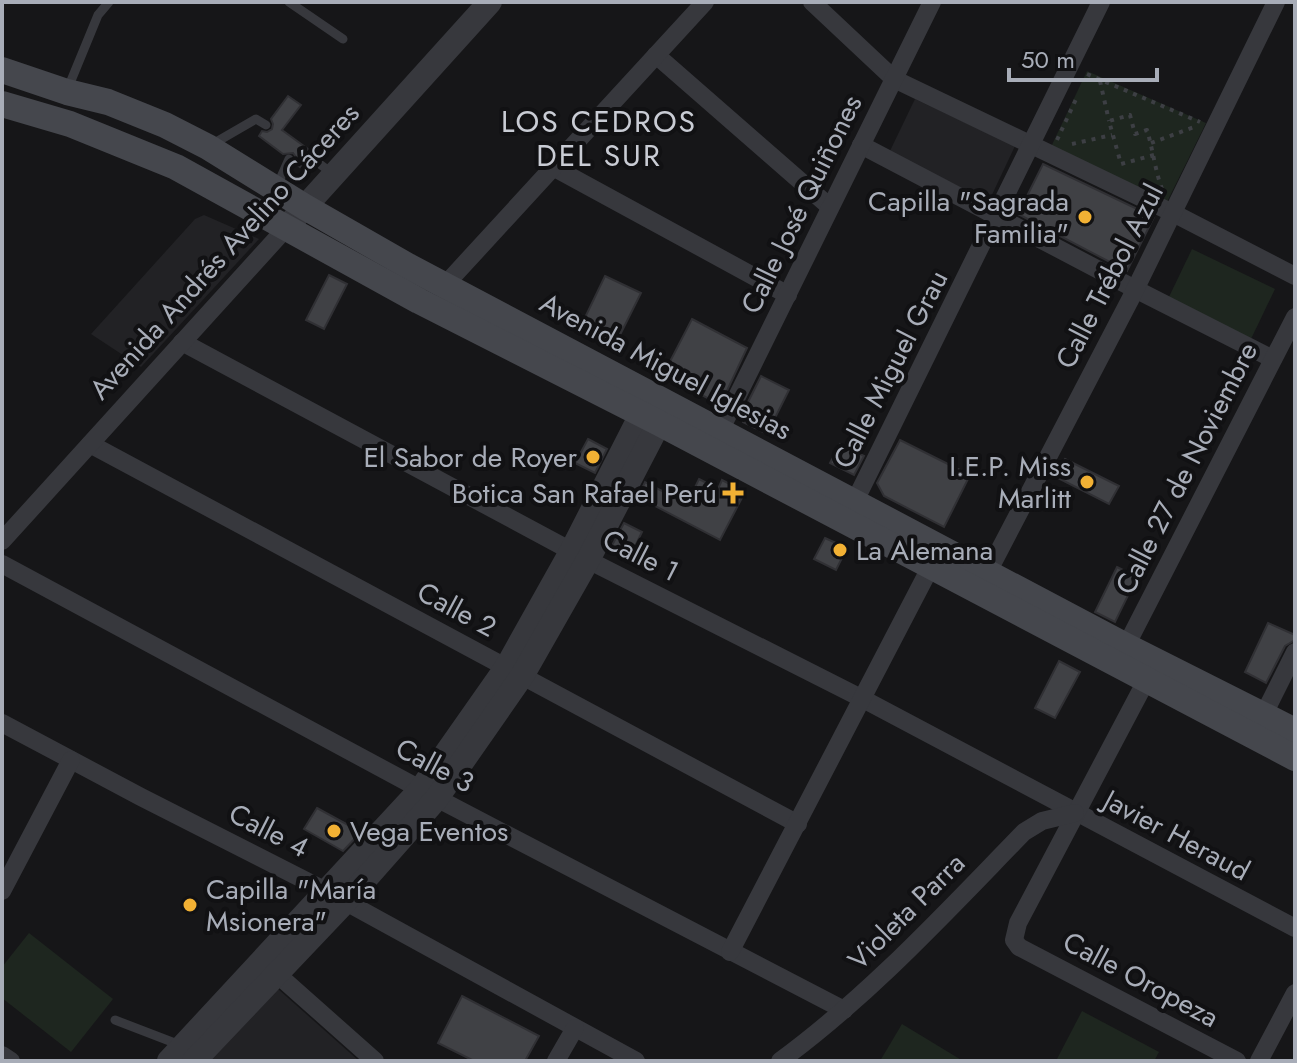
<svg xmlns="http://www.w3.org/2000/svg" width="1297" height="1063" font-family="Jost,sans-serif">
	<rect width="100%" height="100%" fill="#161618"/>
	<g fill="#222225">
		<polygon points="915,99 1015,146 989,201 889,153"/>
		<polygon points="204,215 259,239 141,367 91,334 195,219"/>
		<polygon points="278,989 359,1061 208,1061"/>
	</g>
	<g fill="#1e261f">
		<polygon points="1087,71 1206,123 1167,202 1050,149"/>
		<polygon points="1192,249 1275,289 1251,339 1168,299"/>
		<polygon points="29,933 113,999 71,1052 2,998 2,967"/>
		<polygon points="1082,1011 1159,1052 1154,1061 1061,1061 1057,1059"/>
		<polygon points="902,1024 963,1061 880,1061"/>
	</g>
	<g fill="#404145" stroke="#303034" stroke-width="2">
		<polygon points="288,96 301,105 282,130 308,149 302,154 304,162 300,167 295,163 296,157 293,153 283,154 259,136 262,131 267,132 272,129 273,124 271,119"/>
		<polygon points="1043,164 1154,217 1127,271 1018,214"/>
		<polygon points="329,275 347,284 324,329 306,320"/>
		<polygon points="605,276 641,293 613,349 578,332"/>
		<polygon points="692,319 747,348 725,395 713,401 663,375"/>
		<polygon points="761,376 789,390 767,434 743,422 742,414"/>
		<polygon points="588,439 607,449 595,473 575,463"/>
		<polygon points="900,440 970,475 944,527 884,496 877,483"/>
		<polygon points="840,444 864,456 854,475 830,463"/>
		<polygon points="1065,459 1119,486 1109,504 1056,477"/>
		<polygon points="699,479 718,489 722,480 745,492 720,540 638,497 645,482 687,504"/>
		<polygon points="624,523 642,532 628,561 609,551"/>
		<polygon points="825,538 847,548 836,570 814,559"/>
		<polygon points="1117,567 1137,577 1115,622 1095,612"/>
		<polygon points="1268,623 1295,635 1295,640 1285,646 1266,683 1245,672"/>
		<polygon points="1059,661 1080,672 1055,718 1035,708"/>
		<polygon points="317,808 361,832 343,851 304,829"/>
		<polygon points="462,996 539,1036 525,1061 474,1061 438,1043"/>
	</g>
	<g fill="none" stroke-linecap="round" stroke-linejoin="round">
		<g stroke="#3d3f44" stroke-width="4" stroke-dasharray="4 6" stroke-linecap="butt">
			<polyline points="1087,74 1200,122"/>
			<polyline points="1100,81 1109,121"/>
			<polyline points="1057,140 1077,97"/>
			<polyline points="1151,143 1194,127"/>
			<polyline points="1072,144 1112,135"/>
			<path d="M1154,155L1121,164L1109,121L1130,115L1135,134L1147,130C1153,150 1155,170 1162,189"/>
		</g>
		<g stroke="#37383d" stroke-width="9">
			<polyline points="289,2 343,39"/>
			<polyline points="68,88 98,15 109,2"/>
			<polyline points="211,145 256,119 266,125"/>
			<polyline points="309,156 333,174"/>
			<polyline points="277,186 289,159"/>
			<polyline points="115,1020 180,1045"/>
		</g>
		<g stroke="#37383d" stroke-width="18">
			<polyline points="812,2 894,79 1173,213 1295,276"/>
			<polyline points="656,55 830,207"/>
			<polyline points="861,145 1135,289 1273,359"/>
			<polyline points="553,167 788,295"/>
			<polyline points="445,285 705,2"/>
			<polyline points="182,342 588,560 863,699 1295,928"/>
			<polyline points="720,431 932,2"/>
			<polyline points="90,444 798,824"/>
			<polyline points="855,501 1101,2"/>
			<polyline points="2,541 287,227"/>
			<polyline points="2,564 446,803 844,1010"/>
			<polyline points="988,572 1131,298 1276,2"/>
			<polyline points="1126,646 1295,317"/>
			<polyline points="1147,679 1018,923 1014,940 1019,947 1237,1061"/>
			<polyline points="1263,716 1295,652"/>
			<polyline points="2,723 141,797 328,892 636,1061"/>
			<polyline points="2,891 71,760"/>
			<polyline points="730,952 930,568"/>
			<polyline points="277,974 375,1061"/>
			<polyline points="2,1055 11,1061"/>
			<polyline points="556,1061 575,1028"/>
			<path d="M780,1061C870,995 946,912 1024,832L1042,821L1075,813"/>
			<polyline points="1259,1061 1295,993"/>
		</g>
		<g stroke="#37383d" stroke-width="24">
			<polyline points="293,220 490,2"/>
			<polyline points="169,1061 421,789 506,668 572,550 650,397"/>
			<polyline points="194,1061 346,901 437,798 522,676 588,560 668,406"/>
		</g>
		<g stroke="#45474d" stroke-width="26">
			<polyline points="2,70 67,92 108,102 165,125 208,147 305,207 408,266 1126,646 1295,731"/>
			<polyline points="2,104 70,124 176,167 419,301 659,423 1295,758"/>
		</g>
	</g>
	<g fill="#f2b134" stroke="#111113" stroke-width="3">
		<circle cx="1085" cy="217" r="8"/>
		<circle cx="593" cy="457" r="8"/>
		<circle cx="1087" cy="482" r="8"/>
		<path d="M729 481h8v8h8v8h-8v8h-8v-8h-8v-8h8z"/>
		<circle cx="840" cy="550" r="8"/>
		<circle cx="334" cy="831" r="8"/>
		<circle cx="190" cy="905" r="8"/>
	</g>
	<g text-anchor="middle" stroke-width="8" stroke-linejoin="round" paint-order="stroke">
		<g font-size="28" fill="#a8adb8" stroke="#111113" text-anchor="end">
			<text x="1069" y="211">Capilla "Sagrada<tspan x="1069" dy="32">Familia"</tspan></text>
			<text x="577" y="467">El Sabor de Royer</text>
			<text x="1071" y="476">I.E.P. Miss<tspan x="1071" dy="32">Marlitt</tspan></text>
			<text x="717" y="503">Botica San Rafael Perú</text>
			<text x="856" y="560" text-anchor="start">La Alemana</text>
			<text x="350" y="841" text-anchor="start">Vega Eventos</text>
			<text x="206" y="899" text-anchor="start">Capilla "María<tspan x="206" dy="32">Msionera"</tspan></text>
		</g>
		<g font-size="28" fill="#a8adb8" stroke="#111113">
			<text transform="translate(801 204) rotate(-64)" y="10">Calle José Quiñones</text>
			<text transform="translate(224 251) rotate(-48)" y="10">Avenida Andrés Avelino Cáceres</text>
			<text transform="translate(1109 276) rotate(-63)" y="10">Calle Trébol Azul</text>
			<text transform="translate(666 366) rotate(28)" y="10">Avenida Miguel Iglesias</text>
			<text transform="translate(890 369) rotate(-63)" y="10">Calle Miguel Grau</text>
			<text transform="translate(1186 468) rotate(-63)" y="10">Calle 27 de Noviembre</text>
			<text transform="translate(641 555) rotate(27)" y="10">Calle 1</text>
			<text transform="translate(457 609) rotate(28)" y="10">Calle 2</text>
			<text transform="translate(435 765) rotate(28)" y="10">Calle 3</text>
			<text transform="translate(269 830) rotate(27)" y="10">Calle 4</text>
			<text transform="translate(1177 835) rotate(28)" y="10">Javier Heraud</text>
			<text transform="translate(906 911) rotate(-45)" y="10">Violeta Parra</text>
			<text transform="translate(1141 979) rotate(28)" y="10">Calle Oropeza</text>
		</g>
		<g font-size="30" letter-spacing="2" fill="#c9ccd4" stroke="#111113">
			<text x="599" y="132">LOS CEDROS<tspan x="599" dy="34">DEL SUR</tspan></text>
		</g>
	</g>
	<rect width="1297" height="1063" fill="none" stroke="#a8adb8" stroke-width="8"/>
	<path d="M1009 68v12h148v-12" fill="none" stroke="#a8adb8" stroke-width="4"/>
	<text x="1021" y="68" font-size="24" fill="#a8adb8" stroke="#111113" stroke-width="6" paint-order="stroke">50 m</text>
</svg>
